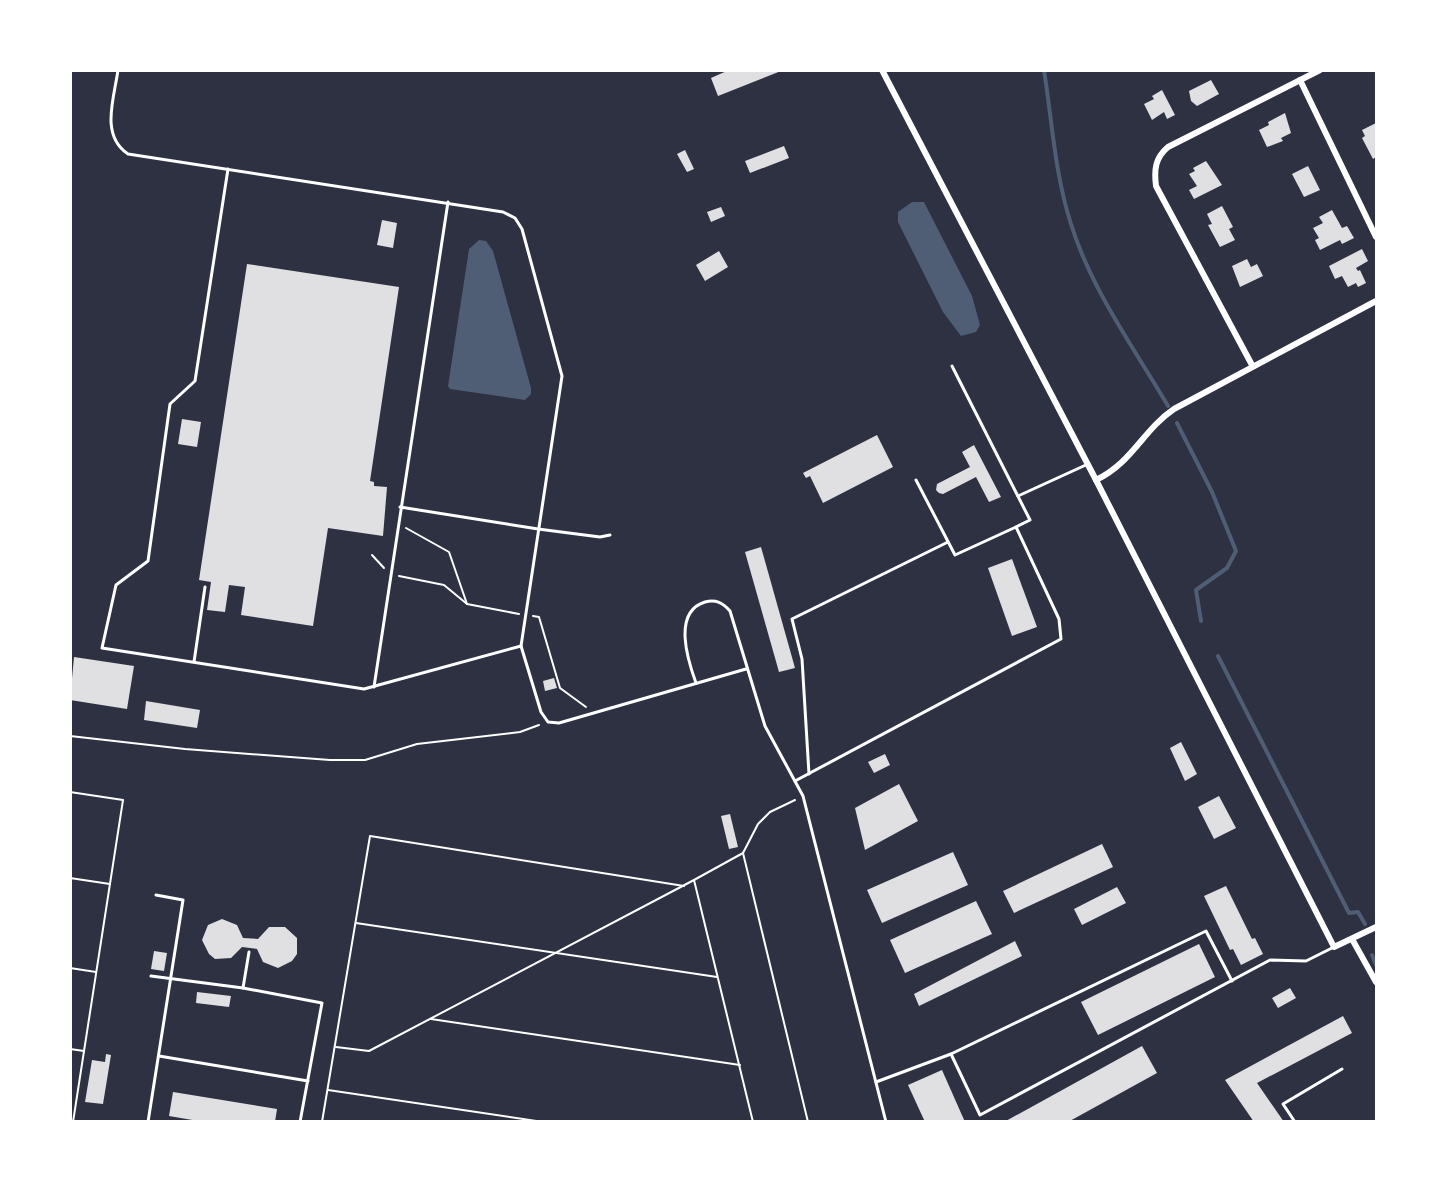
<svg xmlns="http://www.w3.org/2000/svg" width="1447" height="1192" font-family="'Fira Sans',sans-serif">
	<rect width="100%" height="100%" fill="#2d3142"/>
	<g fill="#4f5d75">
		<polygon points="912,202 924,202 972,296 980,325 976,332 961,336 943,312 898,222 898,212"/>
		<polygon points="479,240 486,241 493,251 531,388 531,394 525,400 450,389 448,386 469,249"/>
	</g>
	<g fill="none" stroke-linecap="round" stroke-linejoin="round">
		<g stroke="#4f5d75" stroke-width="4">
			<path d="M1044,70C1052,121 1055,175 1071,224C1091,289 1134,348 1168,406"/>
			<polyline points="1177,423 1212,492 1236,551 1227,568 1196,590 1201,621"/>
			<polyline points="1218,656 1349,913 1358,912 1365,924"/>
			<polyline points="1372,955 1376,965"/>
		</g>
	</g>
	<g fill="#e0e0e3">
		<polygon points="729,70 781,70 781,71 718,96 711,78"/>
		<polygon points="1211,80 1219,94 1197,106 1191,101 1189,91"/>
		<polygon points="1162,90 1175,115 1167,119 1164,112 1152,120 1144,104 1154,99 1152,96"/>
		<polygon points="1285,113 1291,133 1281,138 1283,141 1267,147 1259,130 1269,125 1268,122"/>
		<polygon points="1376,123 1376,157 1373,159 1362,138 1365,136 1362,130"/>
		<polygon points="784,146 789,158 750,173 745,161"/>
		<polygon points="685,150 694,169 687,172 677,154"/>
		<polygon points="1206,161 1222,185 1194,199 1189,190 1197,186 1189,174 1195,171 1193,168"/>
		<polygon points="1308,166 1320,190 1304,197 1292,174"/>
		<polygon points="1222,206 1233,227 1229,229 1235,240 1220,247 1208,225 1212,224 1207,214"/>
		<polygon points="721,207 725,216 711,222 707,212"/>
		<polygon points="1332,210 1342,228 1347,226 1354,238 1342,244 1340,240 1320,250 1315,240 1319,238 1313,228 1323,223 1319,217"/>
		<polygon points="382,220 397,223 393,248 377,245"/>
		<polygon points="1362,249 1368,261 1356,268 1358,271 1360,270 1366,283 1358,287 1356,283 1348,287 1342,276 1335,279 1329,266"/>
		<polygon points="719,251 728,267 705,281 696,265"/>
		<polygon points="1247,259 1251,267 1257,264 1263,276 1240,287 1232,266"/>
		<polygon points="247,264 399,287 370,481 374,482 374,486 387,487 383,536 328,528 313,626 241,615 245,587 229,585 225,612 207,610 211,582 199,580"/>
		<polygon points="182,419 201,422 197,447 178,444"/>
		<polygon points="877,435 893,467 823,503 810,476 806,478 803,473"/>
		<polygon points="974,445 1001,497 989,502 976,477 943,494 939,493 936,490 937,484 970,467 962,452"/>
		<polygon points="761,547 795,668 779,672 745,552"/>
		<polygon points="1012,559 1037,627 1012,636 988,568"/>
		<polygon points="74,657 134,666 127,709 70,700"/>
		<polygon points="554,678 557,688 545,691 543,681"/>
		<polygon points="146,701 200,710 197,728 144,720"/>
		<polygon points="1181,742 1197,774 1185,781 1170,748"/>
		<polygon points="885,754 890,765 874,773 868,762"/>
		<polygon points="899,784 918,821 865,850 855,808"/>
		<polygon points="1219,796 1236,828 1214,839 1198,807"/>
		<polygon points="730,814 738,847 729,849 721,816"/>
		<polygon points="1102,844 1113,867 1014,913 1003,891"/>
		<polygon points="953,852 968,885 882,923 867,890"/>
		<polygon points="1226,886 1252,939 1255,938 1263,954 1241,965 1233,949 1230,950 1204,896"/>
		<polygon points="1117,887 1126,903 1082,925 1074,909"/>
		<polygon points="976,901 992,934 905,973 890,940"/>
		<polygon points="222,919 237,925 243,938 258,939 269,927 285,927 297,938 297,954 292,961 278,968 263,962 257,949 242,947 231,958 215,959 209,954 202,940 208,925"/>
		<polygon points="1015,941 1022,956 919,1006 914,994"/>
		<polygon points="1199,944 1215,977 1098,1035 1081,1002"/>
		<polygon points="154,951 167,953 164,971 151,969"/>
		<polygon points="1290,988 1296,998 1278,1008 1272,998"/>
		<polygon points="197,992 231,996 229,1007 196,1003"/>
		<polygon points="1343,1016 1352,1033 1257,1083 1284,1122 1254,1122 1225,1080"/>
		<polygon points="1142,1046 1157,1073 1068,1122 1004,1122"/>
		<polygon points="106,1054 111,1055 103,1104 85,1102 92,1060 105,1062"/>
		<polygon points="942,1070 965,1122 925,1122 908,1085"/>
		<polygon points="173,1092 277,1109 275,1122 204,1122 169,1116"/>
	</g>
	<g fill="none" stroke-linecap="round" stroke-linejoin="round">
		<g stroke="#fff" stroke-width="2">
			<polyline points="70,72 71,70"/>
			<polyline points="406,528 449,552 467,604 519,614"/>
			<polyline points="372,555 384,568"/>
			<polyline points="399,576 444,585 467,604"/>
			<polyline points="533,616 539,617 560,688 586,707"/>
			<polyline points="70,736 185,749 330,760 365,760 417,744 520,732 539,725"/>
			<polyline points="70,792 123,800 73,1122"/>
			<polyline points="743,853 808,1122"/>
			<polyline points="70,878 110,884"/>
			<polyline points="694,880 753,1122"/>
			<polyline points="356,923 717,977"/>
			<polyline points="70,968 96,972"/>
			<polyline points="431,1019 740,1065"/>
			<polyline points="336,1047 369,1051 694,880 743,853 758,824 770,812 795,800"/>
			<polyline points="70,1049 84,1051"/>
			<polyline points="328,1090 543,1122"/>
			<polyline points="322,1122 370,836 684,886"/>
		</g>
		<g stroke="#fff" stroke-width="3">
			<path d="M118,70C114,99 100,135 128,154L503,212L515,218L522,229L562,376L521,646L541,712L548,722L559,723L746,669"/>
			<polyline points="228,169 195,381 170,404 148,561 116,585 102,648 364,689 521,646"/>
			<polyline points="916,480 955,555 1016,527"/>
			<polyline points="1018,496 1088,464"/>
			<polyline points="400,507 538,529 600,537 610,535"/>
			<polyline points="194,662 205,587"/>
			<path d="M696,683C688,661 672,612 705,602C716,599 723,603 730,611L765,726L803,796L886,1122"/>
			<polyline points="374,687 448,202"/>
			<polyline points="809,774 802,659 792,619 948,542"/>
			<polyline points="795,781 1061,639 1059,619 1016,527 1030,520 952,366"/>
			<polyline points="151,976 243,988 322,1003 300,1122"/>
			<polyline points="243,988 249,952"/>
			<polyline points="951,1054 980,1115 1270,960 1306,961 1334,947"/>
			<polyline points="159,1056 308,1081"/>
			<polyline points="876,1082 951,1054 1206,931 1232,981"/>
			<polyline points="148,1122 183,900 156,895"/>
			<polyline points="1295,1122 1283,1104 1342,1069"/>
		</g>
		<g stroke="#fff" stroke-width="6">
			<polyline points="882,70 1096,480 1334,947 1376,927"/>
			<polyline points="1300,80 1376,237"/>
			<path d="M1252,365L1156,186C1154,170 1155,158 1168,147L1320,70"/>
			<path d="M1096,480C1132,463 1143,430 1174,409L1376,301"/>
			<polyline points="1352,939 1376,982"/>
		</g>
	</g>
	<rect width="1447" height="1192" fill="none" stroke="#ffffff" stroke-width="144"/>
</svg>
